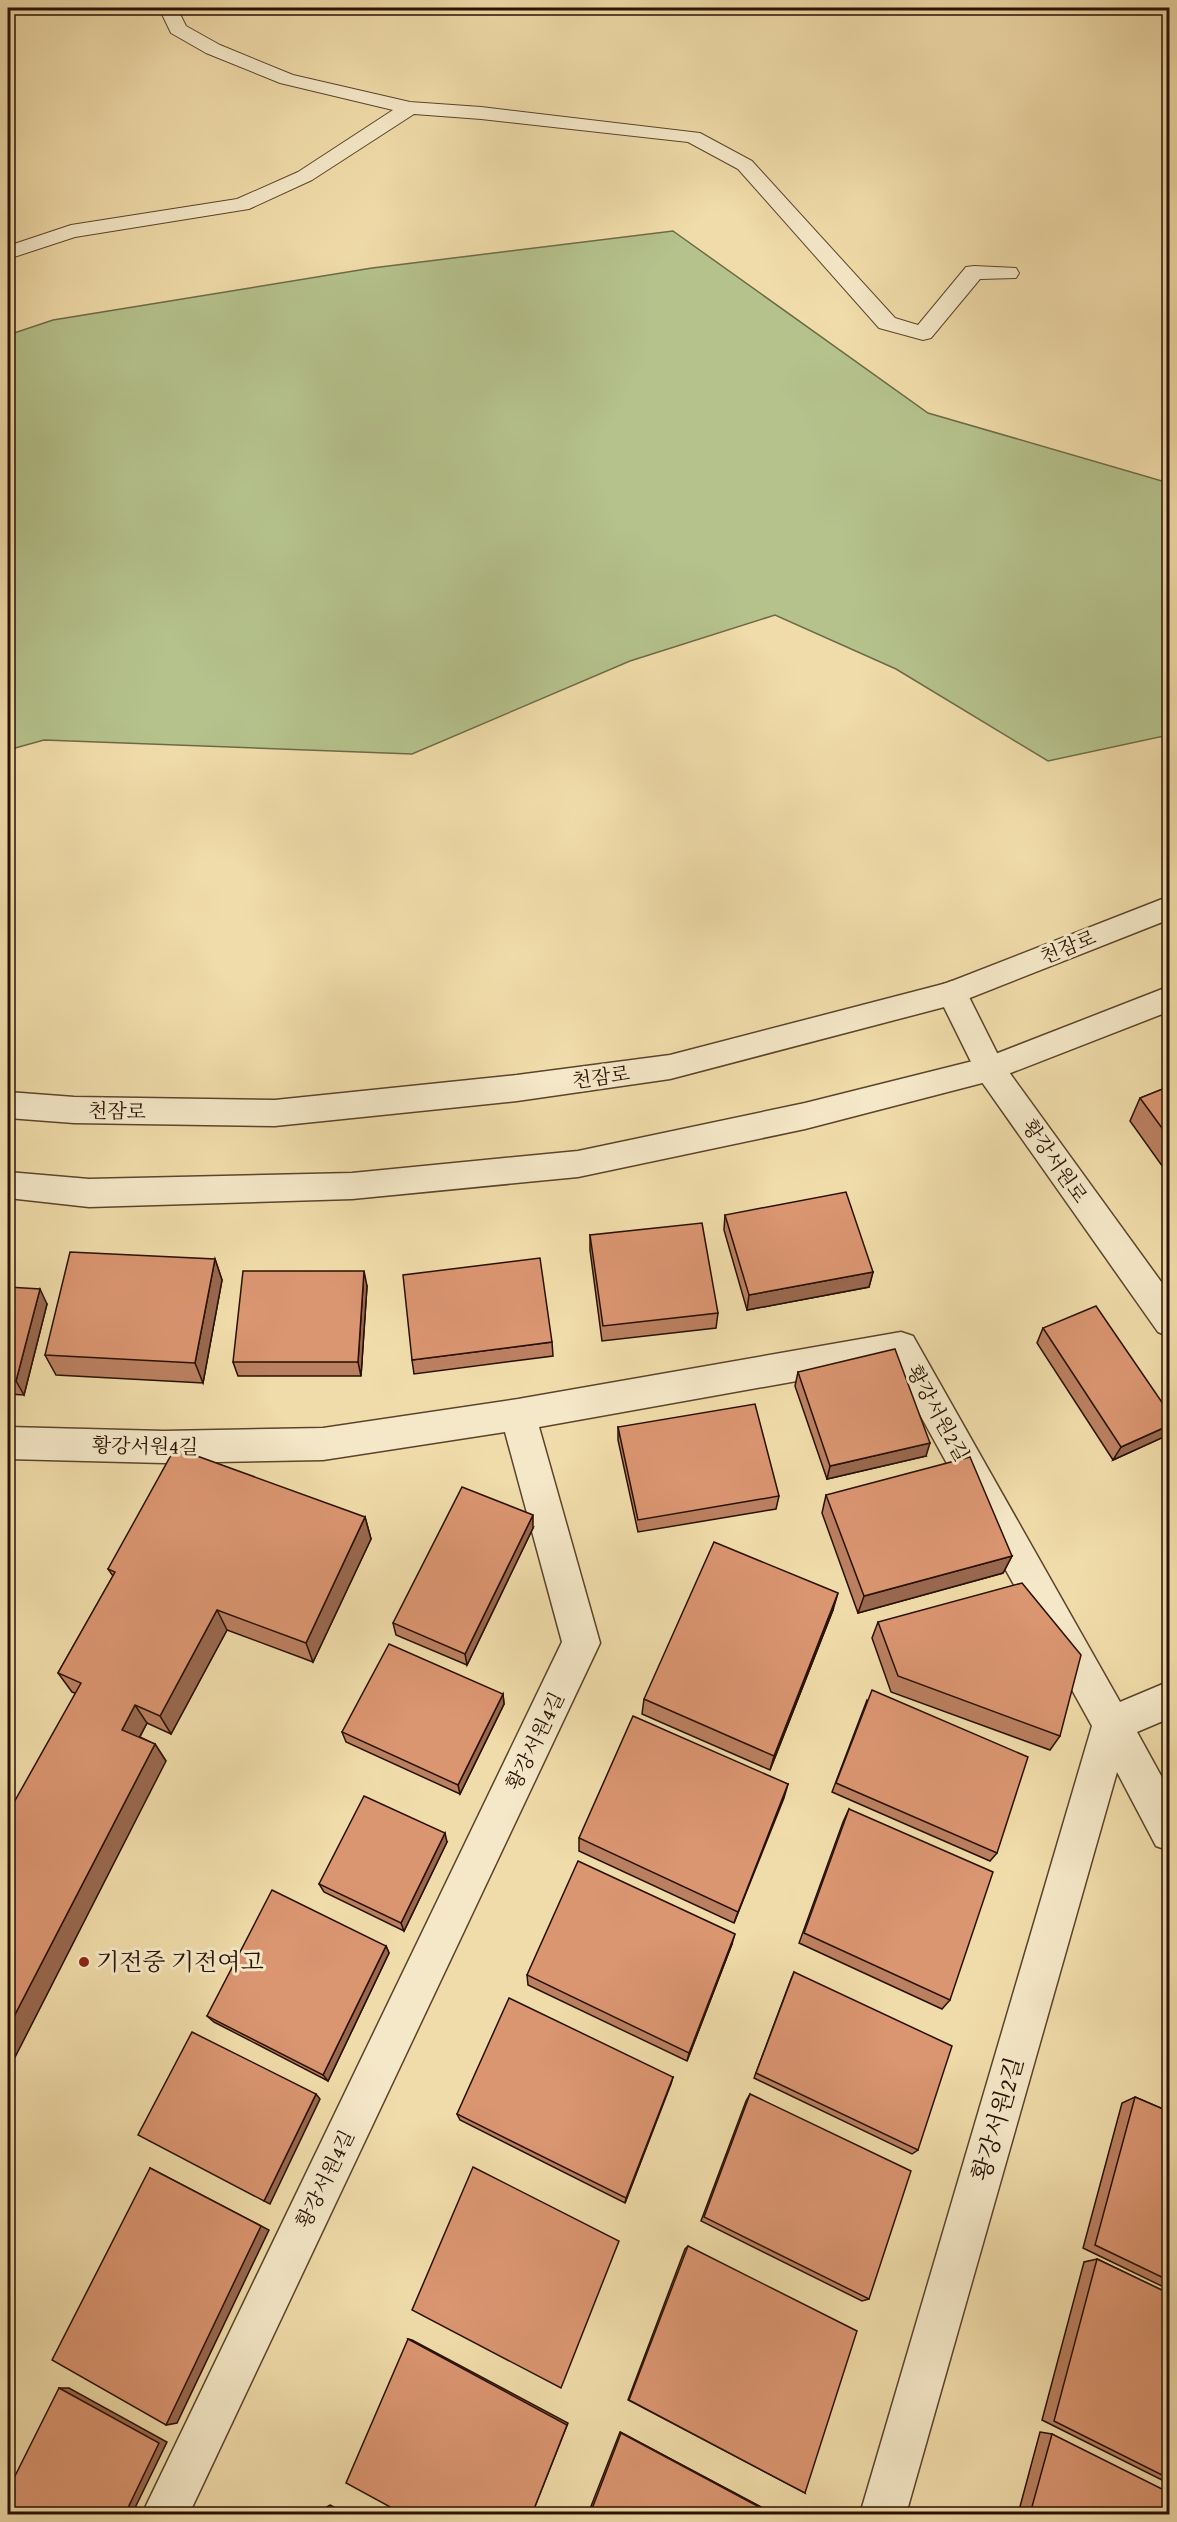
<svg xmlns="http://www.w3.org/2000/svg" width="1177" height="2522" font-family="'Gentium Book Plus','Noto Serif KR',serif">
	<rect width="100%" height="100%" fill="#f0dcaa"/>
	<filter id="stains"><feTurbulence type="fractalNoise" baseFrequency=".00333" numOctaves="4"/><feColorMatrix values="0 0 0 0 .2 0 0 0 0 .09 0 0 0 0 .02 0 0 0 .5 -.17"/></filter>
	<radialGradient id="worn" r=".72"><stop offset=".6" stop-color="#630" stop-opacity="0"/><stop offset="1" stop-color="#630" stop-opacity=".3"/></radialGradient>
	<polygon fill="#b5c28c" stroke="#6f6a46" stroke-width="1.5" points="673,231 928,413 1169,483 1169,735 1048,761 896,669 775,615 630,661 412,754 44,740 8,750 8,335 53,320 372,268"/>
	<g fill="none" stroke-linecap="round" stroke-linejoin="round">
		<defs>
			<polygon id="service" points="159,8 177,8 186,26 220,45 293,75 410,102 481,107 700,133 752,161 895,318 918,325 966,267 974,266 1016,268 1019,273 1016,278 980,279 931,338 923,340 879,328 738,169 688,142 481,119 414,114 312,180 249,209 75,237 8,259 8,246 71,225 237,199 298,172 393,110 280,83 206,53 171,33"/>
			<g id="minor">
				<polygon points="952,981 963,985 1001,1061 1170,1294 1170,1337 1158,1332 979,1078 937,993 941,985"/>
				<polygon points="901,1332 913,1336 1120,1702 1170,1681 1170,1718 1137,1732 1170,1792 1170,1851 1156,1846 1117,1772 906,2514 860,2514 1092,1726 892,1364 539,1427 600,1643 189,2514 142,2514 562,1642 505,1432 323,1460 164,1463 8,1459 8,1427 164,1431 323,1428 518,1399"/>
			</g>
			<g id="tertiary">
				<polygon points="1170,896 1170,919 952,1005 670,1079 517,1101 275,1126 74,1123 8,1118 8,1092 74,1097 275,1100 517,1075 670,1055 947,983"/>
				<polygon points="1170,986 1170,1011 990,1081 805,1129 578,1177 352,1199 89,1207 8,1198 8,1172 89,1179 352,1173 578,1151 805,1103 985,1058"/>
			</g>
		</defs>
		<use href="#service" stroke="#5b442b" stroke-width="2"/>
		<use href="#minor" stroke="#5b442b" stroke-width="3"/>
		<use href="#tertiary" stroke="#5b442b" stroke-width="3"/>
		<use href="#service" fill="#f5e8c8" fill-rule="evenodd"/>
		<use href="#minor" fill="#f5e8c8" fill-rule="evenodd"/>
		<use href="#tertiary" fill="#f5e8c8" fill-rule="evenodd"/>
	</g>
	<g fill="#bb8061" stroke="#291101" stroke-width="1.5">
		<polygon points="1170,1086 1170,1177 1130,1121 1140,1098"/>
		<polygon points="725,1215 873,1272 869,1287 747,1310 724,1230"/>
		<polygon points="590,1235 718,1313 716,1328 602,1341 590,1250"/>
		<polygon points="215,1259 222,1280 203,1383 56,1375 45,1355"/>
		<polygon points="367,1286 361,1376 238,1376 233,1362"/>
		<polygon points="8,1287 47,1304 24,1395 8,1394"/>
		<polygon points="1043,1328 1170,1414 1170,1431 1166,1436 1113,1460 1037,1343"/>
		<polygon points="552,1342 553,1356 414,1374 412,1360"/>
		<polygon points="798,1372 926,1456 827,1479 795,1386"/>
		<polygon points="618,1427 779,1496 776,1509 638,1532 618,1440"/>
		<polygon points="826,1495 1012,1556 1003,1573 858,1613 822,1513"/>
		<polygon points="365,1517 371,1539 313,1662 227,1630 171,1734 147,1723 140,1737 155,1744 166,1761 75,1693 72,1692 58,1673 113,1576 108,1569"/>
		<polygon points="533,1528 467,1665 396,1635 393,1623"/>
		<polygon points="833,1610 770,1770 642,1714 644,1699"/>
		<polygon points="878,1622 1060,1736 1050,1750 891,1692 872,1638"/>
		<polygon points="503,1694 504,1704 460,1794 346,1742 342,1732"/>
		<polygon points="867,1700 997,1853 990,1861 832,1792"/>
		<polygon points="788,1784 734,1923 579,1851 579,1838"/>
		<polygon points="849,1809 950,2000 942,2009 799,1943 843,1822"/>
		<polygon points="447,1842 404,1931 324,1892 319,1884"/>
		<polygon points="732,1944 687,2061 528,1985 527,1975"/>
		<polygon points="386,1946 389,1953 328,2081 214,2022 207,2016"/>
		<polygon points="794,1972 918,2150 912,2154 754,2078 791,1979"/>
		<polygon points="673,2077 625,2203 460,2120 457,2114"/>
		<polygon points="750,2094 869,2299 862,2301 701,2221 746,2101"/>
		<polygon points="1135,2097 1170,2112 1170,2290 1083,2248 1122,2103"/>
		<polygon points="688,2246 805,2493 628,2400 685,2249"/>
		<polygon points="1097,2259 1170,2294 1170,2484 1042,2420 1084,2262"/>
		<polygon points="620,2432 774,2514 588,2514"/>
		<polygon points="1040,2432 1052,2434 1170,2514 1018,2514"/>
	</g>
	<g fill="#99684f" stroke="#291101" stroke-width="1.5">
		<polygon points="215,1259 222,1280 203,1383 195,1363"/>
		<polygon points="364,1271 367,1286 361,1376 358,1362"/>
		<polygon points="873,1272 869,1287 747,1310 749,1295"/>
		<polygon points="40,1289 47,1304 24,1395 16,1381"/>
		<polygon points="1170,1425 1170,1431 1166,1436 1113,1460 1121,1447"/>
		<polygon points="930,1443 926,1456 827,1479 830,1466"/>
		<polygon points="533,1515 533,1528 467,1665 465,1654"/>
		<polygon points="365,1517 371,1539 313,1662 306,1643"/>
		<polygon points="1012,1556 1003,1573 858,1613 864,1596"/>
		<polygon points="838,1593 833,1610 770,1770 774,1756"/>
		<polygon points="217,1610 227,1630 171,1734 160,1716"/>
		<polygon points="503,1694 504,1704 460,1794 458,1785"/>
		<polygon points="135,1705 147,1723 134,1747 122,1730"/>
		<polygon points="155,1744 166,1761 8,2071 8,2028"/>
		<polygon points="788,1784 784,1798 734,1923 738,1912"/>
		<polygon points="445,1833 447,1842 404,1931 401,1923"/>
		<polygon points="735,1934 732,1944 687,2061 689,2053"/>
		<polygon points="386,1946 389,1953 328,2081 323,2075"/>
		<polygon points="673,2077 671,2084 625,2203 626,2198"/>
		<polygon points="316,2094 320,2099 270,2204 264,2201"/>
		<polygon points="150,2168 269,2230 177,2423 166,2425"/>
		<polygon points="408,2339 412,2340 568,2423 532,2514"/>
		<polygon points="59,2388 69,2388 167,2442 132,2514 125,2514"/>
		<polygon points="620,2432 774,2514 772,2514 621,2433"/>
		<polygon points="330,2505 346,2514 333,2514 323,2509"/>
	</g>
	<g fill="#da9571" stroke="#291101" stroke-width="1.5">
		<polygon points="1170,1086 1170,1139 1140,1098"/>
		<polygon points="846,1192 873,1272 749,1295 725,1215"/>
		<polygon points="702,1223 718,1313 603,1326 590,1235"/>
		<polygon points="70,1252 215,1259 195,1363 45,1355"/>
		<polygon points="540,1258 552,1342 412,1360 403,1275"/>
		<polygon points="243,1271 364,1271 358,1362 233,1362"/>
		<polygon points="8,1287 40,1289 16,1381 8,1380"/>
		<polygon points="1096,1306 1170,1414 1170,1425 1121,1447 1043,1328"/>
		<polygon points="895,1349 930,1443 830,1466 798,1372"/>
		<polygon points="755,1404 779,1496 638,1520 618,1427"/>
		<polygon points="175,1448 365,1517 306,1643 217,1610 160,1716 135,1705 122,1730 155,1744 8,2028 8,1813 81,1683 58,1673 115,1572 108,1569"/>
		<polygon points="970,1457 1012,1556 864,1596 826,1495"/>
		<polygon points="462,1487 533,1515 465,1654 393,1623"/>
		<polygon points="714,1542 838,1593 774,1756 644,1699"/>
		<polygon points="1022,1583 1081,1655 1060,1736 898,1676 878,1622"/>
		<polygon points="389,1644 503,1694 458,1785 342,1732"/>
		<polygon points="872,1690 1028,1757 997,1853 836,1783"/>
		<polygon points="633,1716 788,1784 738,1912 579,1838"/>
		<polygon points="364,1796 445,1833 401,1923 319,1884"/>
		<polygon points="849,1809 993,1872 950,2000 804,1933"/>
		<polygon points="578,1861 735,1934 689,2053 527,1975"/>
		<polygon points="272,1890 386,1946 323,2075 207,2016"/>
		<polygon points="794,1972 952,2046 918,2150 756,2073"/>
		<polygon points="509,1998 673,2077 626,2198 457,2114"/>
		<polygon points="192,2032 316,2094 264,2201 138,2135"/>
		<polygon points="750,2094 911,2171 869,2299 704,2217"/>
		<polygon points="1135,2097 1170,2112 1170,2281 1095,2245"/>
		<polygon points="473,2167 619,2241 561,2388 412,2310"/>
		<polygon points="150,2168 261,2226 166,2425 52,2360"/>
		<polygon points="688,2246 857,2331 805,2493 629,2400"/>
		<polygon points="1097,2259 1170,2294 1170,2479 1054,2421"/>
		<polygon points="408,2339 567,2425 532,2514 403,2514 346,2483"/>
		<polygon points="59,2388 159,2443 125,2514 8,2514 8,2490"/>
		<polygon points="621,2433 772,2514 590,2514"/>
		<polygon points="1052,2434 1170,2493 1170,2514 1030,2514"/>
		<polygon points="323,2509 333,2514 321,2514"/>
	</g>
	<circle fill="#8f2418" stroke="#f5e8c8" stroke-width="2" cx="84" cy="1962" r="6"/>
	<g text-anchor="middle" stroke-width="6" stroke-linejoin="round" paint-order="stroke">
		<g font-size="20" fill="#291101" stroke="#f5e8c8">
			<text transform="translate(1068 947) rotate(-22)" y="7">천잠로</text>
			<text transform="translate(601 1077) rotate(-8)" y="7">천잠로</text>
			<text transform="translate(117 1111) rotate(1)" y="7">천잠로</text>
			<text transform="translate(1055 1161) rotate(55)" y="7">황강서원로</text>
			<text transform="translate(938 1413) rotate(61)" y="7">황강서원2길</text>
			<text transform="translate(145 1446) rotate(1)" y="7">황강서원4길</text>
			<text transform="translate(535 1741) rotate(-64)" y="7">황강서원4길</text>
			<text transform="translate(325 2179) rotate(-64)" y="7">황강서원4길</text>
		</g>
		<g font-size="24" fill="#291101" stroke="#f5e8c8" text-anchor="start">
			<text x="96" y="1970">기전중 기전여고</text>
		</g>
		<g font-size="24" fill="#291101" stroke="#f5e8c8">
			<text transform="translate(998 2119) rotate(-74)" y="8">황강서원2길</text>
		</g>
	</g>
	<rect width="1177" height="2522" fill="none" stroke="#f0dcaa" stroke-width="30"/>
	<rect x="9" y="9" width="1159" height="2504" fill="none" stroke="#291101" stroke-width="3"/>
	<rect x="15" y="15" width="1147" height="2492" fill="none" stroke="#291101" stroke-width="1.5"/>
	<rect width="100%" height="100%" filter="url(#stains)"/>
	<rect width="100%" height="100%" fill="url(#worn)"/>
</svg>
